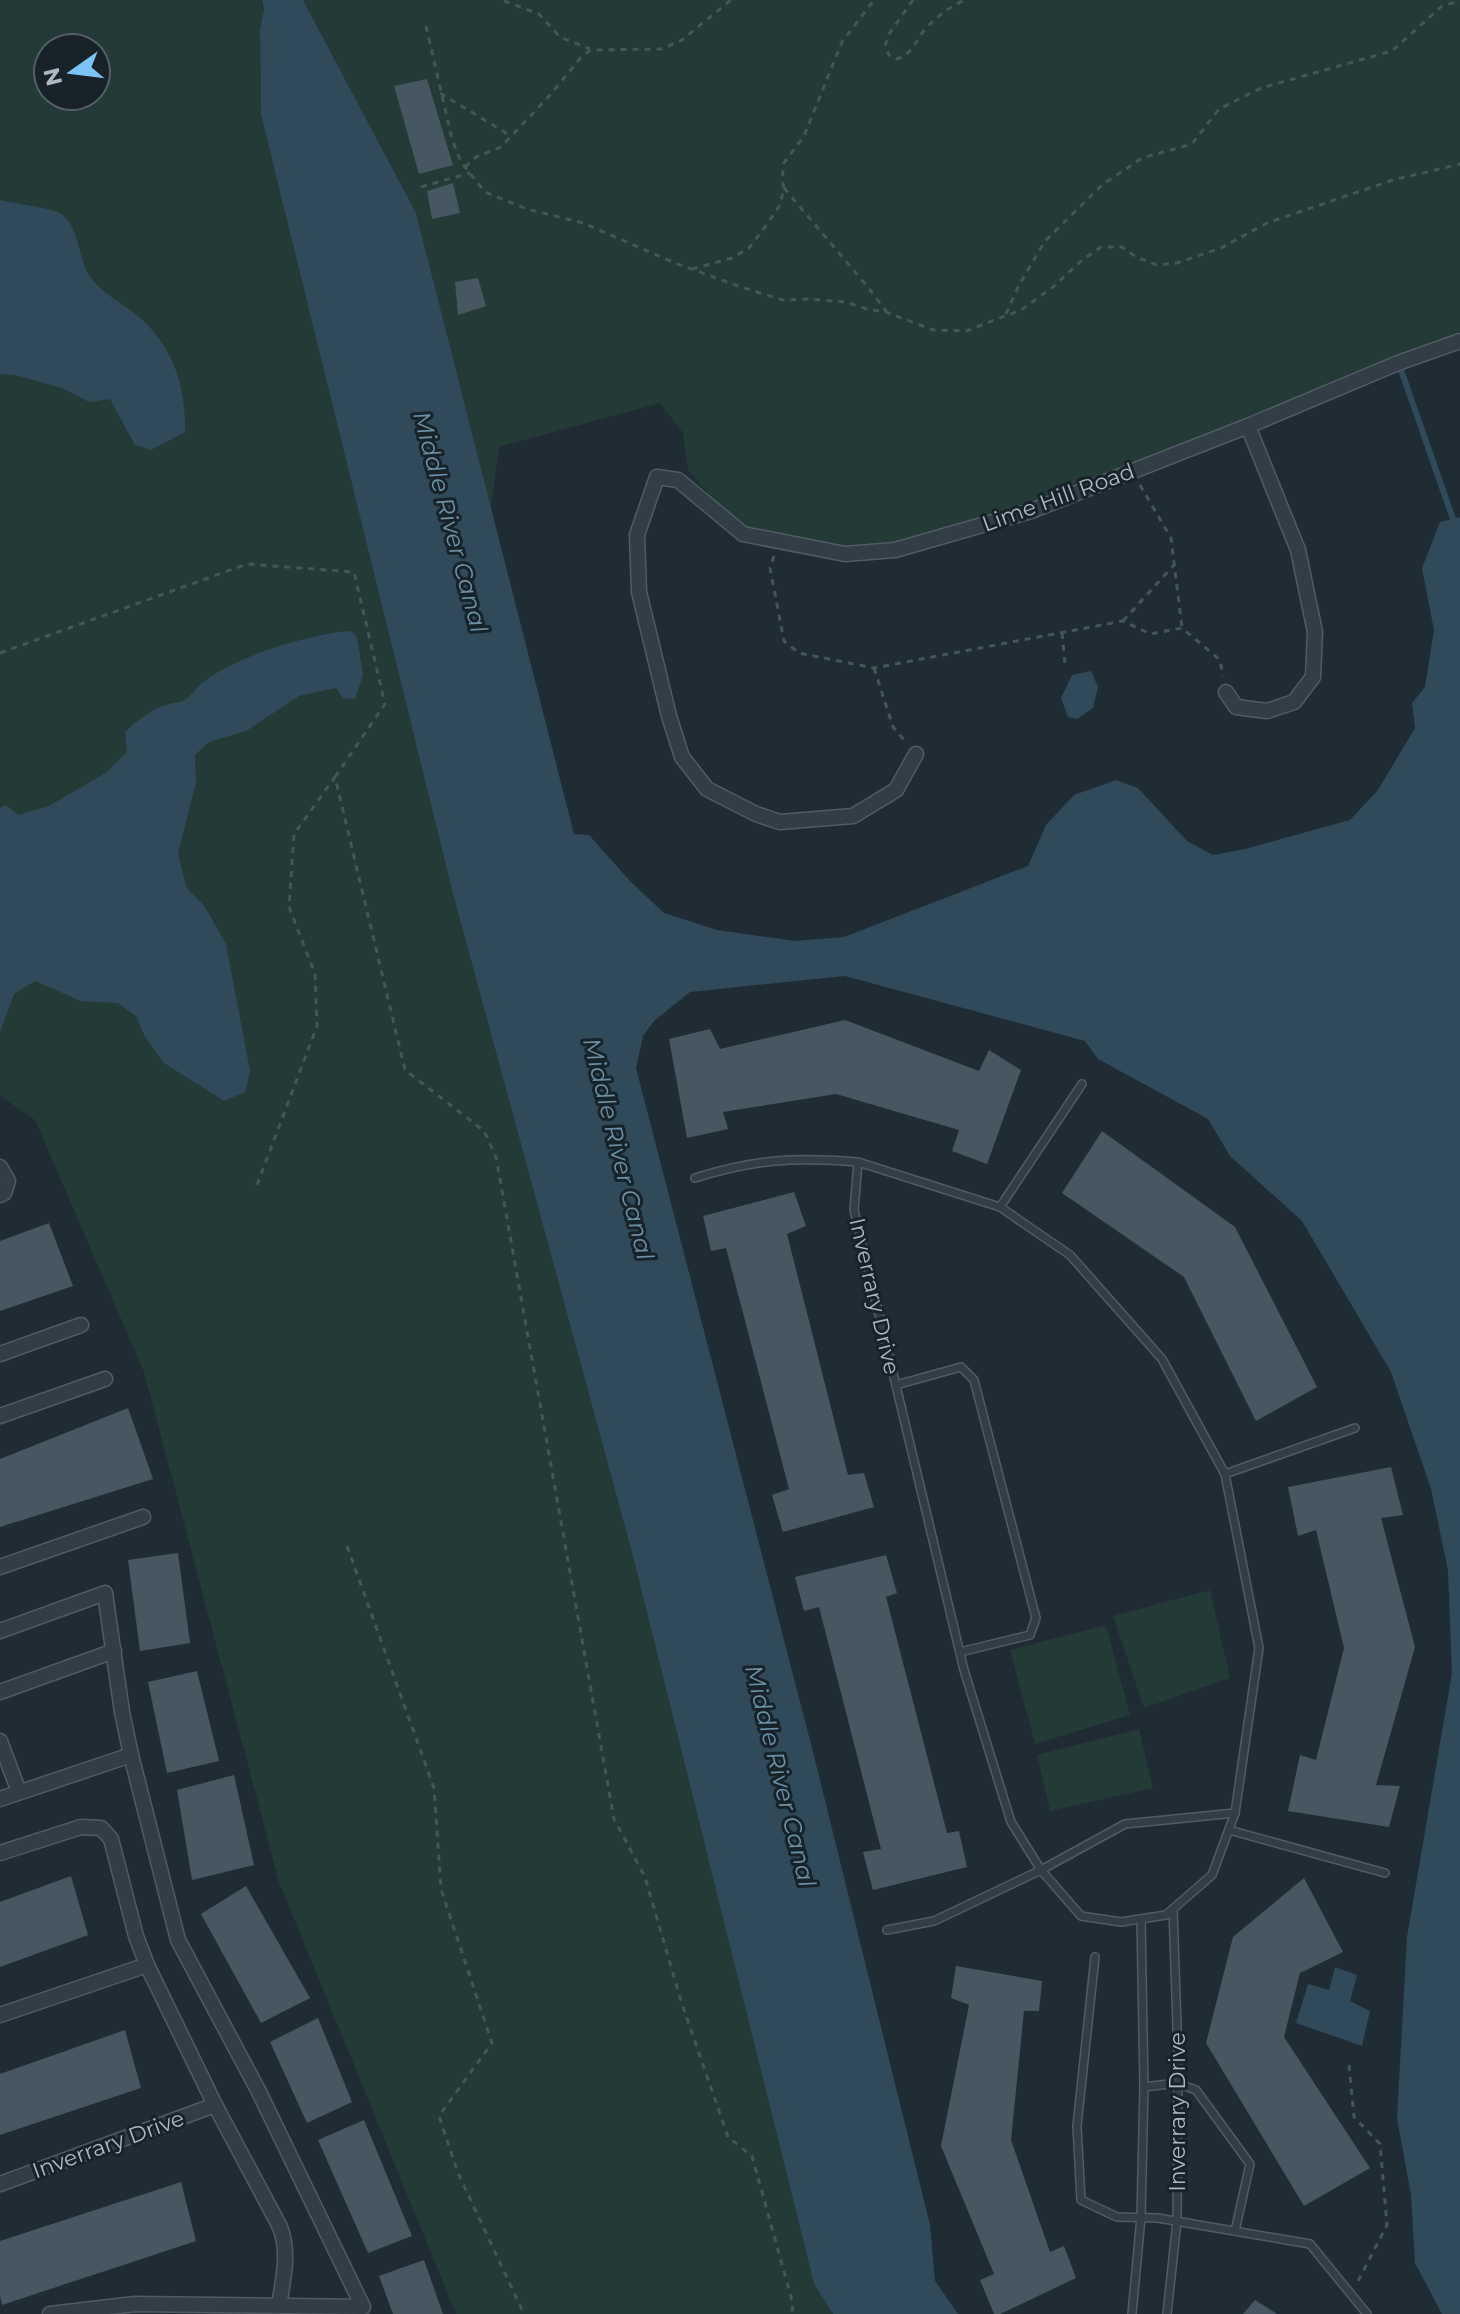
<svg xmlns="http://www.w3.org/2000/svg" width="1460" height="2314" font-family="Montserrat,sans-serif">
	<rect width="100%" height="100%" fill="#1f2c34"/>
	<g fill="#243a36" fill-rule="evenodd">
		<path d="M0,0H261L264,10L260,29L261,115L453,894L634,1560L814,2284L833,2314H456L279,1882L144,1372L35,1120L0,1096ZM48,48H96V96H48Z"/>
		<polygon points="303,0 1460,0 1460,341 1031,511 895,550 845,554 743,534 688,470 683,433 660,403 499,447 491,509 416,213"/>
		<polygon points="1210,1590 1230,1678 1144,1708 1113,1616"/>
		<polygon points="1106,1625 1130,1715 1035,1744 1010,1650"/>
		<polygon points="1139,1729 1153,1788 1050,1811 1037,1755"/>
	</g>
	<g fill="#304a5a">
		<polygon points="262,0 303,0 416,213 574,834 589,835 630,881 664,913 717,930 795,941 844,937 1028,866 1046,825 1074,795 1116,780 1138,788 1187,841 1213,855 1245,849 1350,820 1378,790 1415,728 1412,703 1425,687 1434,630 1422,568 1440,522 1460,517 1460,2314 1442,2314 1415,2263 1411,2195 1397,2118 1407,1937 1452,1673 1448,1570 1431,1489 1391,1372 1302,1221 1230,1156 1208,1119 1098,1059 1085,1041 845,976 690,992 654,1021 643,1036 636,1068 814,1756 930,2225 935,2281 958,2314 833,2314 814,2284 634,1560 453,894 261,115 260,29 264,10"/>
		<path d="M0,200C12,203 51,208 60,213C81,227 77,259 91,278C101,292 121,303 134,313C172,343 186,384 185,432L151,450L135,445L110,399L89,402L62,388L15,375L0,374Z"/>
		<path d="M351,631L357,637L363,675L355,699L343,698L336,688L299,696L246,731L209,742L195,755L196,783L178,853L186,887L205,907L226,944L250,1071L245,1092L224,1101L164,1063L144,1035L136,1016L118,1003L81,1001L35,981L14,994L0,1032V808L6,805L18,815L49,806L107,772L127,752L125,732C138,720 149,711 165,705C171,703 178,703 183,701C192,696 198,685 206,680C240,655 309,634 351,631Z"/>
		<polygon points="1091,671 1098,687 1093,708 1077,719 1068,717 1061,698 1072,675"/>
		<polygon points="1335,1967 1357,1975 1350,2001 1370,2011 1362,2046 1296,2023 1308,1984 1329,1990"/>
	</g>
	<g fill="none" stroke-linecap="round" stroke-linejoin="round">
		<polyline stroke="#304a5a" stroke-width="6" points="1399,364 1453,519"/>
	</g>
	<g fill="#475761">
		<polygon points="427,79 453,165 419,174 394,86"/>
		<polygon points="453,183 460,213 432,219 427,191"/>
		<polygon points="478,278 486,306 458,315 455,282"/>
		<polygon points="845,1020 979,1071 989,1050 1021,1070 987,1164 952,1151 959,1130 836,1094 723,1112 728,1129 687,1138 669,1039 710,1029 720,1049"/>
		<polygon points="1102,1131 1235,1227 1317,1387 1256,1421 1184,1277 1062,1193"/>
		<polygon points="794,1192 806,1226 787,1234 848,1475 864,1473 874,1507 783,1532 772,1495 789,1489 726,1248 711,1251 703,1216"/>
		<polygon points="49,1223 73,1286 0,1311 0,1241"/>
		<polygon points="128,1408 153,1479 0,1527 0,1459"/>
		<polygon points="1391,1467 1403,1515 1381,1518 1415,1647 1376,1785 1400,1786 1389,1827 1288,1811 1300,1755 1316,1760 1344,1648 1316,1530 1298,1536 1288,1487"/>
		<polygon points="178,1553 190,1643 140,1651 128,1560"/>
		<polygon points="886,1555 897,1593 886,1597 947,1833 959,1831 967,1867 873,1890 863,1852 881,1849 819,1607 804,1611 795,1577"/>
		<polygon points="197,1671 219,1761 167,1773 148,1682"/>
		<polygon points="234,1775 254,1865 192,1880 177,1790"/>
		<polygon points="71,1876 88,1935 0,1967 0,1902"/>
		<polygon points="1304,1878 1343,1952 1300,1973 1284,2037 1370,2168 1304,2206 1206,2043 1233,1937"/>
		<polygon points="246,1886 310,1998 261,2023 201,1914"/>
		<polygon points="956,1966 1042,1981 1039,2011 1024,2011 1011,2140 1050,2252 1064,2246 1076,2278 1000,2314 994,2314 980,2280 994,2274 941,2146 969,2005 951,1998"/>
		<polygon points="318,2018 352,2102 307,2123 270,2042"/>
		<polygon points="125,2030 141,2088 0,2135 0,2074"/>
		<polygon points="364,2120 412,2236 368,2253 318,2140"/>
		<polygon points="181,2182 196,2241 2,2305 0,2296 0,2241"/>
		<polygon points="424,2260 443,2314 393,2314 379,2276"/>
		<polygon points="1255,2300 1277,2314 1243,2314"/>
	</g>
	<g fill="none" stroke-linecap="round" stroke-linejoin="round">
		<defs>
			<g id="service">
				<polygon points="858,1162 1000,1207 1070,1255 1162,1359 1225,1474 1259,1648 1235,1813 1212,1875 1166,1915 1121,1922 1081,1916 1041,1870 1011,1822 964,1670 854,1210"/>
				<path d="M695,1178C755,1159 795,1157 858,1162"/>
				<polyline points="1000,1207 1082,1084"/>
				<polyline points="896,1385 961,1367 974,1380 1036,1618 1030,1635 960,1652"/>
				<polyline points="1225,1474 1355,1428"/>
				<polyline points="1229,1830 1385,1873"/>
				<polyline points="887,1930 934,1921 1041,1870 1125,1824 1235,1813"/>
				<polyline points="1095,1957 1077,2126 1081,2200 1117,2217 1158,2218 1310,2244 1367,2314"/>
				<polyline points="1144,2087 1177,2083 1196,2090 1250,2164 1235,2231"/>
				<polyline points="1132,2314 1141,2217 1144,2087 1141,1919"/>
				<polyline points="1167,2314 1177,2221 1178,2056 1173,1909"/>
			</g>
			<g id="minor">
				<polyline points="1226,692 1236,707 1267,711 1294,702 1313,677 1315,632 1298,550 1248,426"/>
				<polyline points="916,754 896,790 853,816 780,822 756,814 707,789 682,757 669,716 639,592 637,535 657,477 678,480 743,534 845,554 895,550 1031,511 1248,426 1398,363 1460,341"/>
				<polyline points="0,1167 8,1181 4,1193 0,1195"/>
				<polyline points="0,1354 81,1325"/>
				<polyline points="0,1416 105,1379"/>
				<polyline points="0,1567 143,1517"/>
				<polyline points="0,1631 105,1593 122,1712 131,1755"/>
				<polyline points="0,1692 114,1651"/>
				<polyline points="0,1741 19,1792"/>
				<polyline points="0,1799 131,1755 178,1940 258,2090 363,2307 135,2304 50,2314"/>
				<path d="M0,1853L81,1827L101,1828L111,1839L136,1936L147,1965L215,2105L280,2227C290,2253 283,2279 279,2306"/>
				<polyline points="0,2015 147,1965"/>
				<polyline points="0,2184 215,2105"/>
			</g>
		</defs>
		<use href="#service" stroke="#505c64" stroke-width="10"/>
		<use href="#minor" stroke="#505c64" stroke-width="17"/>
		<g stroke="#425756" stroke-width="3" stroke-dasharray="6 6" stroke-linecap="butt">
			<path d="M913,0L889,34L885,46L889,55L896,59C913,55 916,39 927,27C938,16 950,7 964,0"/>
			<polyline points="504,1 539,14 560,37 590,49"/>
			<polyline points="426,26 452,139 461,162 485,192 527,209 583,223 675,263 741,287 783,300 808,299 846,302 867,309 886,312 933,330 966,331 1021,310 1053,287 1081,261 1101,247 1122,247 1136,257 1157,265 1177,263 1221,248 1267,223 1393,180 1460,164"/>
			<polyline points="440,93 511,136"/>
			<polyline points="465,167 476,157 501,147 551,94 582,56 591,50 661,49 682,40 731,0"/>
			<polyline points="421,187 470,173"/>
			<polyline points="784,188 866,285 886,311"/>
			<polyline points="692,269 732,258 749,248 765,227 780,205 784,188 782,179 784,163 804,136 842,42 874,0"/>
			<polyline points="1006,314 1019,285 1045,241 1102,185 1142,158 1192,144 1219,109 1261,88 1392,51 1442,6 1460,1"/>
			<polyline points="1140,485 1171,538 1182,628"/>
			<polyline points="774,556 770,568 784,641 799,653 874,668 1123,621 1150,634 1182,628 1220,660 1223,676"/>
			<polyline points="1123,621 1174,565"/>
			<polyline points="1062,633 1065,664"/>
			<polyline points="0,653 247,564 354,572 385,704 335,777"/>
			<polyline points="874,668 893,727 905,741"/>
			<polyline points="257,1185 317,1026 315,974 289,907 294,834 335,777 405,1070 484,1131 496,1157 614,1819 645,1877 681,2001 728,2137 752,2156 793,2304 792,2314"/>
			<polyline points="347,1546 434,1788 441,1889 492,2043 439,2116 458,2173 524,2314"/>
			<polyline points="1349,2065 1354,2117 1380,2144 1387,2225 1357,2283"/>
		</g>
		<use href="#service" stroke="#323e45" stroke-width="7"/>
		<use href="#minor" stroke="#323e45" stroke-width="14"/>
	</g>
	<g text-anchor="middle" stroke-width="6" stroke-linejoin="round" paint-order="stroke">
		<g font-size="22" fill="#acb9c3" stroke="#182329">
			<text transform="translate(1058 497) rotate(-20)" y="8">Lime Hill Road</text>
			<text transform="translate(875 1296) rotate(77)" y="8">Inverrary Drive</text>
			<text transform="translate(1177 2112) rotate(-90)" y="8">Inverrary Drive</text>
			<text transform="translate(108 2144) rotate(-20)" y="8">Inverrary Drive</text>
		</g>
		<g font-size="24" font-style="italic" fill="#6c91a7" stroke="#182329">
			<text transform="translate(450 522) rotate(75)" y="8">Middle River Canal</text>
			<text transform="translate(618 1149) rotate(76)" y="8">Middle River Canal</text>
			<text transform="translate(780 1776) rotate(76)" y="8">Middle River Canal</text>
		</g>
	</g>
	<g transform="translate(72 72) rotate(256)"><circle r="38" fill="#182329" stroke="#535f67" stroke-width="2"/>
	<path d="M0-6L14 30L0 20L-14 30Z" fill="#7dc4f6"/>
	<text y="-12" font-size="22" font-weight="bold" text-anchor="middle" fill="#acb9c3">N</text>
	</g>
</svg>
